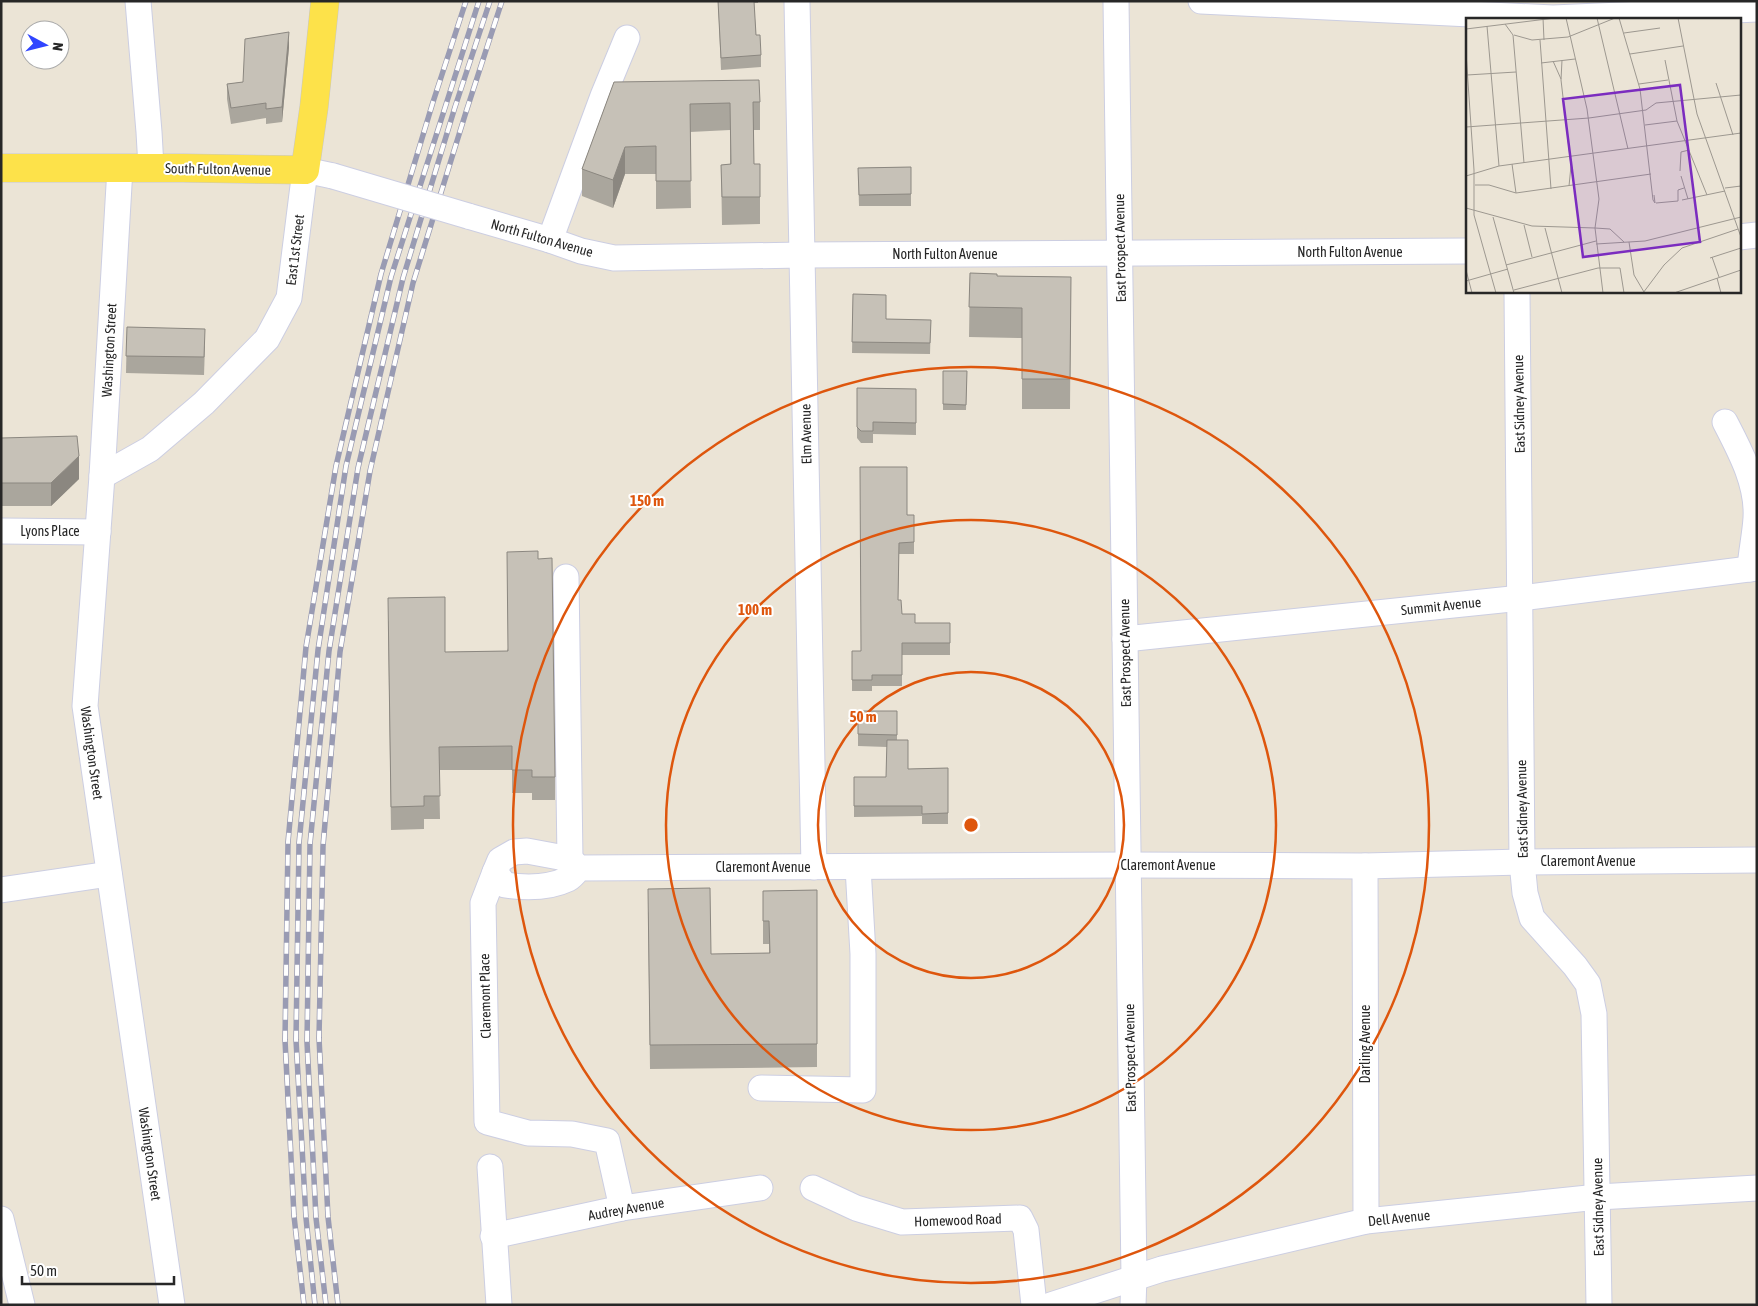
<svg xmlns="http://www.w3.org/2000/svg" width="1758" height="1306" font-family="'Asap Condensed',sans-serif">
	<rect width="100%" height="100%" fill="#ebe4d6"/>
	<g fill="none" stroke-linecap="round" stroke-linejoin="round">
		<defs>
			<g id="minor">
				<polyline points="138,1 149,132 151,167"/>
				<polyline points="797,1 814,867"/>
				<polyline points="1116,1 1134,1277 1133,1305"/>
				<polyline points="1201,1 1553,18 1757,9"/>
				<polyline points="120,168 102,476 85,706 172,1305"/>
				<polyline points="468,216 550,240 581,251 614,258 802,255 1467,251"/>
				<polyline points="1739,237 1757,235"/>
				<polyline points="550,240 603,96 627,38"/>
				<polyline points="1517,291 1522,862 1525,893 1532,918 1575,966 1588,984 1594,1014 1599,1305"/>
				<path d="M1725,422C1740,451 1758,484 1756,518C1755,535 1751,552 1750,569"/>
				<polyline points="102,476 150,449 204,403 267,339 289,298 305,170 333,176"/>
				<polyline points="1,531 98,532"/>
				<polyline points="566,577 570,859"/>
				<polyline points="1125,639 1521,598 1757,568"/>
				<polyline points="1365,866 1366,1221"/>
				<path d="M579,868C576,872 572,877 568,879C549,888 525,888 505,885L495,872L500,860L514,852L527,851L570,859L579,868L1127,865L1365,866L1522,862L1757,860"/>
				<polyline points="495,872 483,903 487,1122 528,1133 572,1134 607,1141 622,1208"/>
				<polyline points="1,890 109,874"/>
				<polyline points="761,1088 863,1090 863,954 858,867"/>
				<polyline points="490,1167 499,1305"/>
				<polyline points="813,1188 856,1208 902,1222 1020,1218 1026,1230 1034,1305"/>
				<polyline points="1,1219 22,1305"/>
				<polyline points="493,1236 622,1208 760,1188"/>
				<polyline points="1051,1305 1162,1269 1366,1221 1598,1197 1757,1188"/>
			</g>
			<polyline id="major" points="1,168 183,168 305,170 314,107 325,1"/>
		</defs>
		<use href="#minor" stroke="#cccee2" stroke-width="27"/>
		<use href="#major" stroke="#c7c7c7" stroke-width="29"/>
		<use href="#minor" stroke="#fff" stroke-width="25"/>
		<use href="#major" stroke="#fde24a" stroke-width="28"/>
		<defs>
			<g id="rail">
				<polyline points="304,1305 294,1216 285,1040 288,842 306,647 336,466 381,274 433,102 466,1"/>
				<polyline points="315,1305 306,1218 296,1040 299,843 318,650 346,466 391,277 479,1"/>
				<polyline points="326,1305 316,1218 307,1042 310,844 329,651 358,468 403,278 455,107 490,1"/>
				<polyline points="338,1305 328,1217 319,1038 323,846 340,652 370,471 413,283 466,112 502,1"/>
			</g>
		</defs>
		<use href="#rail" stroke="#999bb3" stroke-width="5.5"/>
		<use href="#rail" stroke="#fff" stroke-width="4" stroke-dasharray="11" stroke-linecap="butt"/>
		<defs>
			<polyline id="minor-bridge" points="333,176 468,216"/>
		</defs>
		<use href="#minor-bridge" stroke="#cccee2" stroke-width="27" stroke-linecap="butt"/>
		<use href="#minor-bridge" stroke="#fff" stroke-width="25"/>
	</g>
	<g fill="#aaa69d">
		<polygon points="718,1 758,1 758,3 754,3 756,35 761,55 761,67 721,70"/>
		<polygon points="289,47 282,122 266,124 266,118 231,124 227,99 227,84 243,82"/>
		<polygon points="614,82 760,102 760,130 754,130 754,164 760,164 760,224 722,225 721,165 730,164 730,130 690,132 691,208 656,209 656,174 625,174 613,208 582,196 582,169"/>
		<polygon points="911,167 911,206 859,206 858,168"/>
		<polygon points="970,273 997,276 1071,277 1070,409 1022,409 1022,338 969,337"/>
		<polygon points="853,294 886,319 931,320 930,354 852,353"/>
		<polygon points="127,327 205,346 204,375 126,373"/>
		<polygon points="943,371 967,371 966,410 943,410"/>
		<polygon points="857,388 916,389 916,435 873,434 873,443 861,443 857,438"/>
		<polygon points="1,438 79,479 51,506 1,506"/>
		<polygon points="907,515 914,515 914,554 899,554 898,600 902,614 915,623 950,623 950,655 902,655 902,686 872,686 872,691 852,691 852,651 861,651"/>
		<polygon points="538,559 555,777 555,800 532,800 532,793 512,793 512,770 439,770 440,819 424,819 424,829 391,830 388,621 445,652 507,651"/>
		<polygon points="858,711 897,711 897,740 908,769 948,768 948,824 922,824 922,816 854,817 854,777 886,777 887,747 858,746"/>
		<polygon points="817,890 817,1067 650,1069 648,912 711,954 769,953 769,944 763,944 763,891"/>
	</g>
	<g fill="#8b8780">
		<polygon points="289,32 289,47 282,122 282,107"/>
		<polygon points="625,147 625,174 613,208 613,180"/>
		<polygon points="79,456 79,479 51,506 51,483"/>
		<polygon points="2,1263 2,1287 1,1287 1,1264"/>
	</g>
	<g fill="#c6c1b7" stroke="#8b8780">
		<polygon points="718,1 754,1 756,35 760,35 761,55 721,58"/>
		<polygon points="289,32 282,107 266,109 266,103 231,108 227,84 243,82 245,39"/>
		<polygon points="759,80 760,102 753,102 754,164 760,164 760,197 722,197 721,165 731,164 730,103 690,104 691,181 656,181 656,146 625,147 613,180 582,169 614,82"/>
		<polygon points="911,167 911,194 859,195 858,168"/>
		<polygon points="970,273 997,274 997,276 1071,277 1070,379 1022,379 1022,308 969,307"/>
		<polygon points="853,294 886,295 886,319 931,320 930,343 852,342"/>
		<polygon points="127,327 205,329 204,357 126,356"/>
		<polygon points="943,371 967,371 966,405 943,404"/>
		<polygon points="857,388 916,389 916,423 873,422 873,431 861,431 857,427"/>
		<polygon points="77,436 79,456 51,483 1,483 1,438"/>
		<polygon points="860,467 907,467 907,515 914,515 914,542 899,543 898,600 901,600 902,614 915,614 915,623 950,623 950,643 902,643 902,675 872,675 872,680 852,680 852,651 861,651"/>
		<polygon points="538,551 538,559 552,558 555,777 532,777 532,770 512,770 512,746 439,747 440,796 424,796 424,806 391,807 388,598 445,597 445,652 508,651 507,552"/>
		<polygon points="858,711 897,711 897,735 858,734"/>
		<polygon points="887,740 908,740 908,769 948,768 948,813 922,814 922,806 854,806 854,777 886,777"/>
		<polygon points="710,888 711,954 770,953 769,921 763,921 763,891 817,890 817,1044 650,1045 648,889"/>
	</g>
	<g fill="none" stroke="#de560d" stroke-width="2.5">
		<circle cx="971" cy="825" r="153"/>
		<circle cx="971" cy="825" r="305"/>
		<circle cx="971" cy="825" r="458"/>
	</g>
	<g text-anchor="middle" stroke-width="4" stroke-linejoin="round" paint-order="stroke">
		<g font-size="14" fill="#272727" stroke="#fff">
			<text transform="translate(218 169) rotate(1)" y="5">South Fulton Avenue</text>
			<text transform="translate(542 238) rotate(16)" y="5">North Fulton Avenue</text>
			<text transform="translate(1120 248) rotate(-91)" y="5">East Prospect Avenue</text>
			<text transform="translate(295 250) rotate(-83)" y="5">East 1st Street</text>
			<text x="1350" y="257">North Fulton Avenue</text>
			<text x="945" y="259">North Fulton Avenue</text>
			<text transform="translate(109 350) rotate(-87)" y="5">Washington Street</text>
			<text transform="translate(1519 404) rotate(-91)" y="5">East Sidney Avenue</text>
			<text transform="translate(806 434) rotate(-91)" y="5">Elm Avenue</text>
			<text x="50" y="536">Lyons Place</text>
			<text transform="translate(1441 606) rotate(-6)" y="5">Summit Avenue</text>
			<text transform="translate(1125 653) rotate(-91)" y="5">East Prospect Avenue</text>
			<text transform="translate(92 753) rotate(82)" y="5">Washington Street</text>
			<text transform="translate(1522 809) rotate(-91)" y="5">East Sidney Avenue</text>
			<text x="1588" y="866">Claremont Avenue</text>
			<text x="1168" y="870">Claremont Avenue</text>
			<text x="763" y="872">Claremont Avenue</text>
			<text transform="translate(485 996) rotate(-91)" y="5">Claremont Place</text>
			<text transform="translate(1365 1044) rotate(-90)" y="5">Darling Avenue</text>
			<text transform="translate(1130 1058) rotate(-91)" y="5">East Prospect Avenue</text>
			<text transform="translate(150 1154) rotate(82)" y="5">Washington Street</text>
			<text transform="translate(1598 1207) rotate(-91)" y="5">East Sidney Avenue</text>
			<text transform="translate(626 1209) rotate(-10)" y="5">Audrey Avenue</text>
			<text transform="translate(1399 1218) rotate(-6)" y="5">Dell Avenue</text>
			<text transform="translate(958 1220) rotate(-2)" y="5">Homewood Road</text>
		</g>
	</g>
	<g transform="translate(1466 18)">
		<rect width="275" height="275" fill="#ebe4d6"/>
		<path fill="none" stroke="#9d9890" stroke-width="1" d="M77,0L78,22M100,0L121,91L133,181L129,210L144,211L158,224M131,0L162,131M153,0L174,71L187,182L189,185L188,177M212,0L231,96L275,219M39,6L47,17L58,145M21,8L33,148M0,11L89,0M158,15L194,10M48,17L66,22L102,19L149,0M74,22L85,171M0,35L8,152V197L30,275M164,36L217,28M96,42L95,62L105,148L103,168M199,42L211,103L241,177M87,43L95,61M75,45L109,41M1,57L50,54M250,65L267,117M173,66L202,62M179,107L211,103M0,109L123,100L180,92L190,85L275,77M46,146L50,175M214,153L215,134L223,132M0,158L33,148L275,115M215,158L222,181M9,167H23L50,175L185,156M259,170L275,168M216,182L259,173M190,185L212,183V172L218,170M0,190L66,208L129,210L137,275M27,199L48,275M58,207L66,239M79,210L96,275M163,224L168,257L178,274M130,226L179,223L275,199M246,239L253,259M244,240L275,230M40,247L130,223M0,252L6,275M251,260L255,275M0,263L42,251M48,272L132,250H154L158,275M177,275L198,247L216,230L272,211M208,275L275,252"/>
		<path fill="#7b2cbf" fill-opacity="0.15" stroke="#7b2cbf" stroke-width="2.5" d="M214,67L234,224L117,239L97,81Z"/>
		<rect width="275" height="275" fill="none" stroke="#272727" stroke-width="2.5"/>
	</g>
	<circle cx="971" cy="825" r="8" fill="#de560d" stroke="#fff" stroke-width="2.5"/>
	<g font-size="15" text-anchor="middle" font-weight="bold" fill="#de560d" stroke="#fff" stroke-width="4" stroke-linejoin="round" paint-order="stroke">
		<text x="647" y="506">150 m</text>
		<text x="755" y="615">100 m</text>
		<text x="863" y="722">50 m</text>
	</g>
	<rect width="1758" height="1306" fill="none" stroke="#272727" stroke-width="5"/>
	<g transform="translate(45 45) rotate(97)"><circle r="24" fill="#ffffff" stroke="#a9a9a9"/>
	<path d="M0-4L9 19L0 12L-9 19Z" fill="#3045ff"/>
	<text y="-8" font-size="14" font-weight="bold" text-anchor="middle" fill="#272727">N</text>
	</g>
	<path d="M22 1276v8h152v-8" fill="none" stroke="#272727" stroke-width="2.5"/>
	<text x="30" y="1276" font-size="15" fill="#272727" stroke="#ffffff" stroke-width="4" paint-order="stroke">50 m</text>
</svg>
